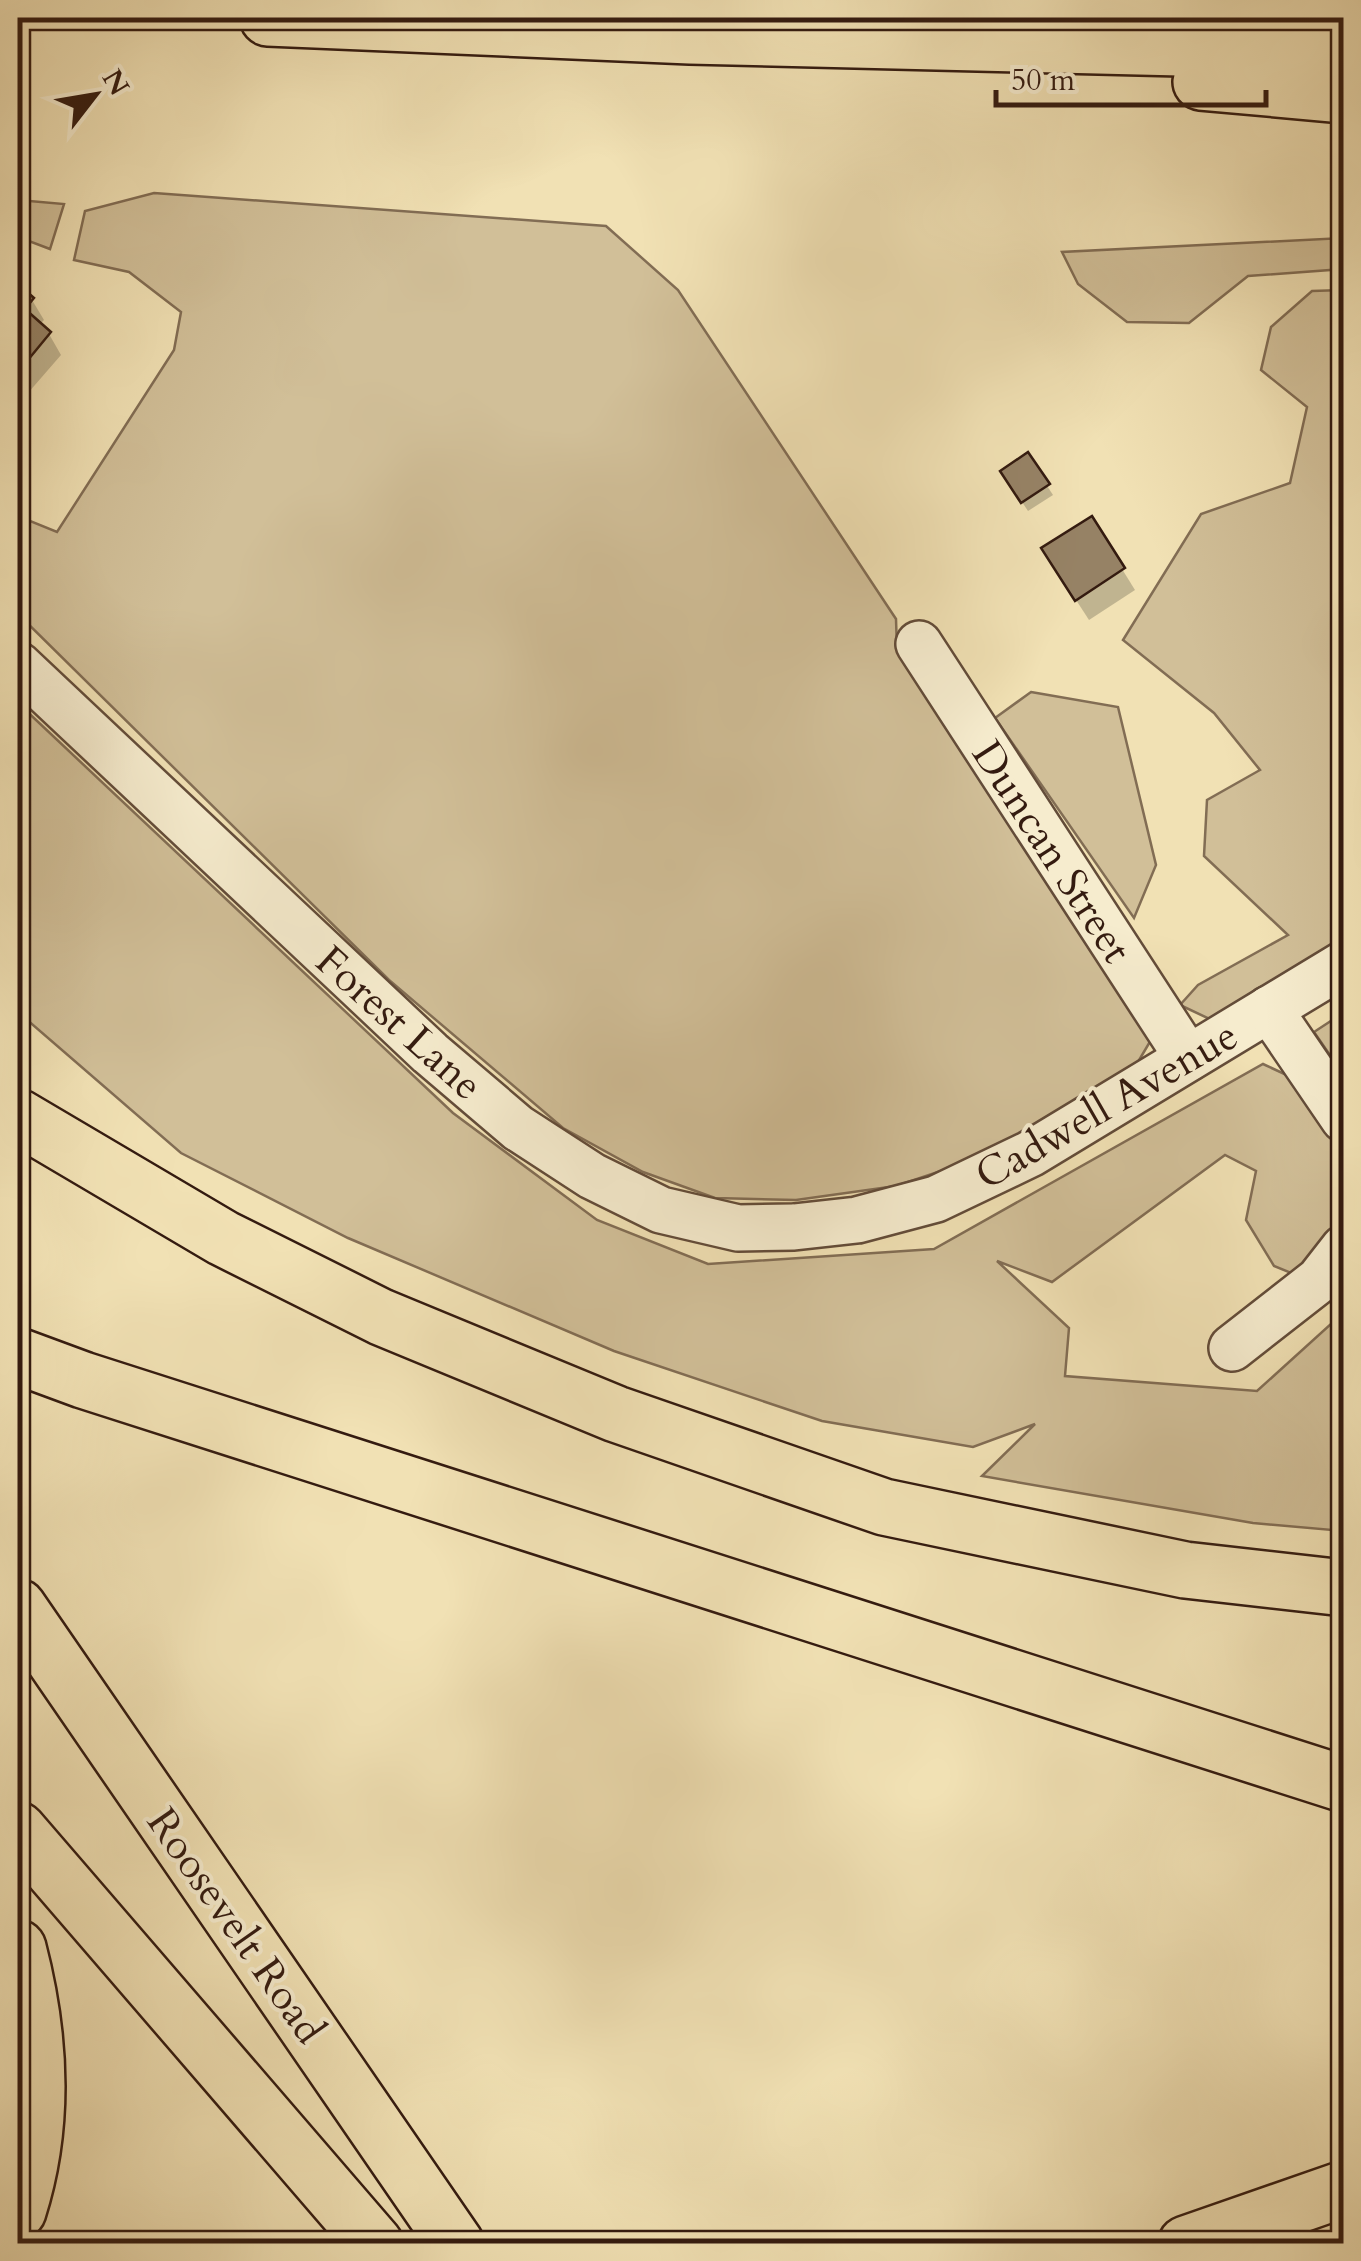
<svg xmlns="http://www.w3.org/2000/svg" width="1361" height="2261" font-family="Cardo,serif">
	<rect width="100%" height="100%" fill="#f1e1b4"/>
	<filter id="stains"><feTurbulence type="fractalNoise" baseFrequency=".002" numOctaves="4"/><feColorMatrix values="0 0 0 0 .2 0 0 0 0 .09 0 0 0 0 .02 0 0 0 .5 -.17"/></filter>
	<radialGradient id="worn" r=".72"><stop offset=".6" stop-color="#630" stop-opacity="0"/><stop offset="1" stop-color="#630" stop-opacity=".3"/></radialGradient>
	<g fill="#d1bf98" stroke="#826d54" stroke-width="2.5">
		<polygon points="154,193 606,226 678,290 896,619 897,650 1151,1040 1135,1067 1007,1149 896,1186 796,1200 715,1198 643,1172 563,1128 389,980 18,614 18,516 57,532 174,350 181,312 129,272 74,260 85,211"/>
		<polygon points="18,200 64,204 50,249 18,237"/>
		<polygon points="1343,238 1343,269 1248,276 1189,323 1127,322 1078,284 1062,252"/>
		<polygon points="1343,290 1343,943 1216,1022 1180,1005 1198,985 1288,935 1204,856 1207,800 1260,770 1214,713 1123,640 1201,514 1290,483 1307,407 1261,370 1271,327 1312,291"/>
		<polygon points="1031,692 1118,707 1156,865 1134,918 995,718"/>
		<polygon points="18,703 453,1113 597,1220 708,1264 934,1249 1263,1064 1291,1077 1343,1155 1343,1294 1274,1266 1246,1220 1256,1171 1225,1155 1052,1282 997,1261 1069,1328 1065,1376 1257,1391 1343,1313 1343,1531 1253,1523 982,1476 1035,1424 973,1447 822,1421 614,1351 348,1238 181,1153 18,1012"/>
		<polygon points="1343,1013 1343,1074 1314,1032"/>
	</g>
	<g fill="#0003">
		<polygon points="18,287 32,300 44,320 39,325 49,334 61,355 28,393 18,384"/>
		<polygon points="1027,455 1053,495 1028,511 1008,481"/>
		<polygon points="1091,519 1135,590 1089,620 1056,569"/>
	</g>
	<g fill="#968265" stroke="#341b10" stroke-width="2.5">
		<polygon points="18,284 34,298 25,309 51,332 18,372"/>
		<polygon points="1028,452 1050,484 1021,503 1000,471"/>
		<polygon points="1092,516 1125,568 1075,601 1041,548"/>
	</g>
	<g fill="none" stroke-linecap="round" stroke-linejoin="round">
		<defs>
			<g id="minor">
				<polyline points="919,644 1188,1058"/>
				<polyline points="18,665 430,1053 518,1128 592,1176 661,1210 738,1228 794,1227 857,1220 936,1199 1030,1154 1344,964"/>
				<polyline points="1269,1009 1344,1119"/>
				<polyline points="1232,1348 1319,1280 1344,1248"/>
			</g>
			<polyline id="major" points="18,1830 375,2244"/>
			<g id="highway">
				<polyline points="268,18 690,36 1344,52"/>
				<polyline points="1201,82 1344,95"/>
				<polyline points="18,1117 223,1238 381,1317 616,1414 884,1507 1185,1570 1344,1588"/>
				<polyline points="18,1356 83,1380 1344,1784"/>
				<polyline points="18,1607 456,2244"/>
				<path d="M18,1948C41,2036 46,2124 18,2211"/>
				<polyline points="1186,2244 1344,2189"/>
			</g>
		</defs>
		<use href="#minor" stroke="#634c39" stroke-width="50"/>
		<use href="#major" stroke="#341b10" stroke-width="60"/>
		<use href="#highway" stroke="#341b10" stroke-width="60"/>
		<use href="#minor" stroke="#f6ecce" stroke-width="45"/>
		<use href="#major" stroke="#f1e1b4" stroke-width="55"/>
		<use href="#highway" stroke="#f1e1b4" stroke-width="55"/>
	</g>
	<g text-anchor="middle" stroke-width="8" stroke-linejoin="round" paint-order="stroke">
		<g font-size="42" fill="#341b10" stroke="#f6ecce">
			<text transform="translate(1053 851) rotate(57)" y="15">Duncan Street</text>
			<text transform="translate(400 1022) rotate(42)" y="15">Forest Lane</text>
			<text transform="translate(1106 1104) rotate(-30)" y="15">Cadwell Avenue</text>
			<text transform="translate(237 1925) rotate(55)" y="15">Roosevelt Road</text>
		</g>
	</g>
	<rect width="1361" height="2261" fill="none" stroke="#f1e1b4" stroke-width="60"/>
	<rect x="20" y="20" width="1321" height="2221" fill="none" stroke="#341b10" stroke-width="5"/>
	<rect x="30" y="30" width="1301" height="2201" fill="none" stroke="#341b10" stroke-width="2.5"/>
	<g transform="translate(95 95) rotate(59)" stroke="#f6ecce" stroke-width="8" paint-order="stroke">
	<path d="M0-8L18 38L0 25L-18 38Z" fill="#341b10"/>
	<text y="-15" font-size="28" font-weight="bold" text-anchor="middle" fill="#341b10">N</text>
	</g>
	<path d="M996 90v15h270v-15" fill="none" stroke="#341b10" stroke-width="5"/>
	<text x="1011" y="90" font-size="30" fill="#341b10" stroke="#f6ecce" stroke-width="8" paint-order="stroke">50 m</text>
	<rect width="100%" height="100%" filter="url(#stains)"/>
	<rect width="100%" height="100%" fill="url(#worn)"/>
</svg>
